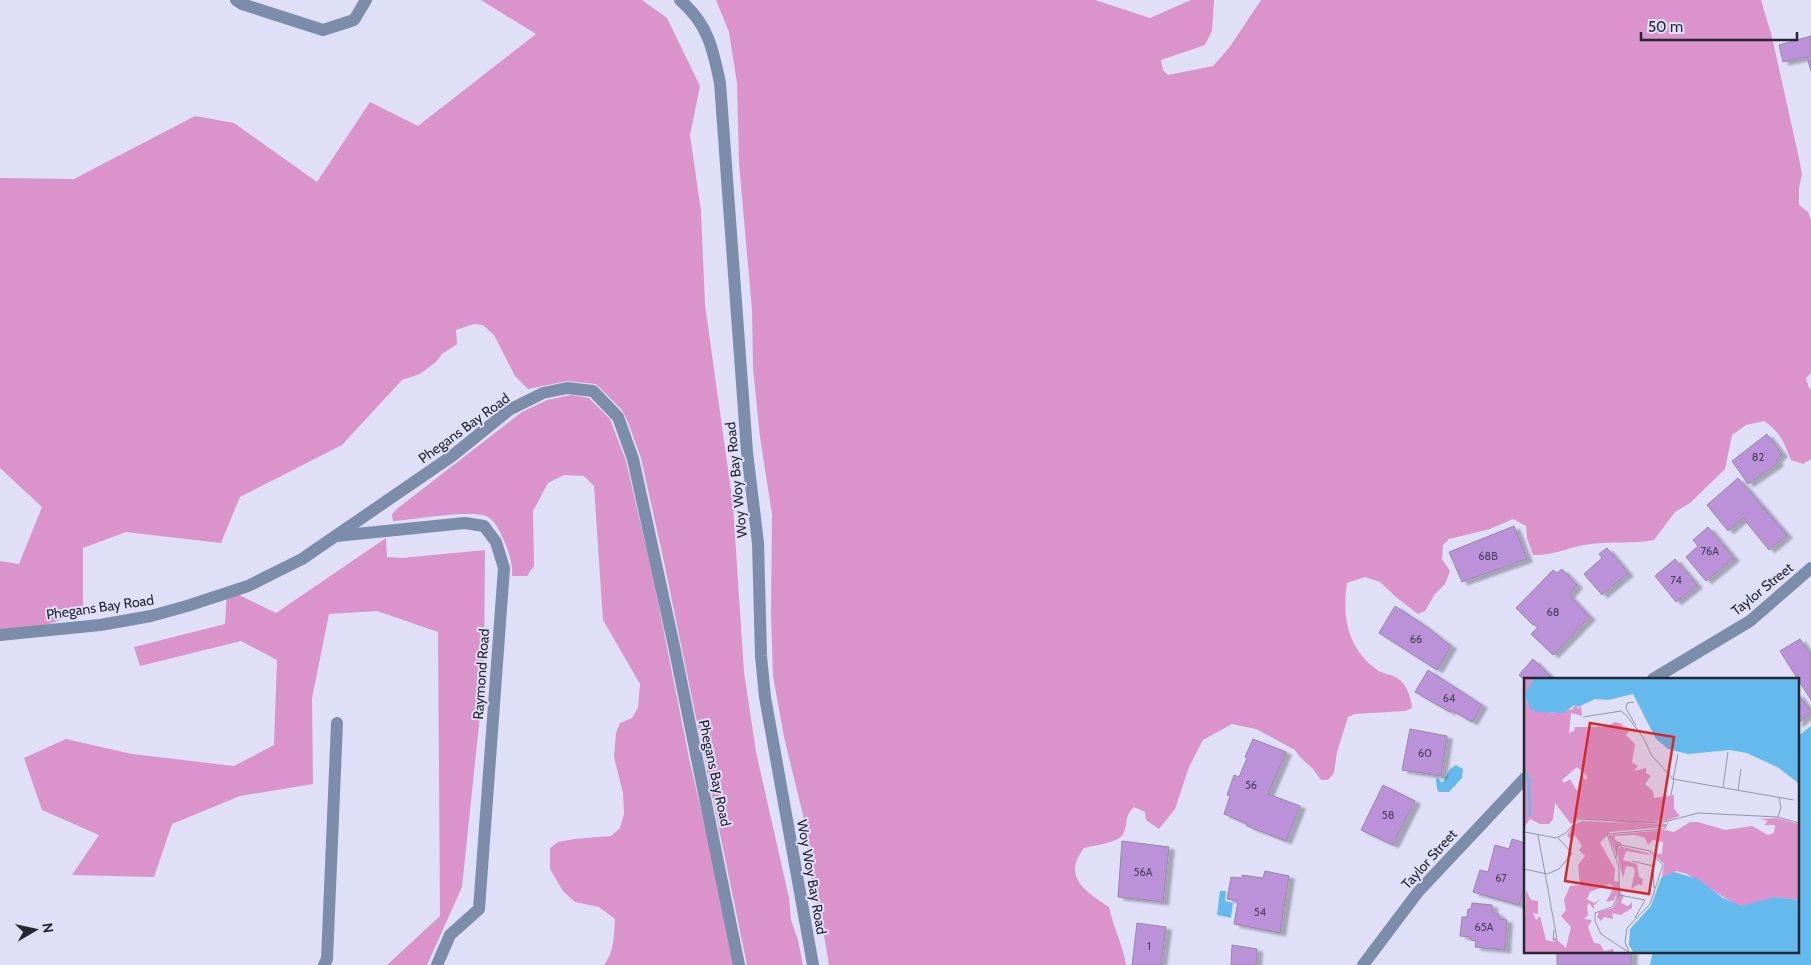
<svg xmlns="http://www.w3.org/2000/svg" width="1811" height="965" font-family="Cabin,sans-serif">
	<defs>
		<filter id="shadow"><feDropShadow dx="5.5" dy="3" stdDeviation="1" flood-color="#0004"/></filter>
	</defs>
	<rect width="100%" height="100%" fill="#dfdff8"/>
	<g fill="#da93cb">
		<polygon points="481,0 642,0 667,18 700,86 690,135 701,211 705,305 733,505 744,672 756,752 789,898 791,920 798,940 803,965 747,965 664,562 641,458 628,422 622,410 596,384 567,381 528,389 515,376 494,335 483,325 474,324 456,330 457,344 442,354 436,362 420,374 402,380 342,445 240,497 221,543 126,532 83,548 83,612 0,641 0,561 19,564 42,507 0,468 0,178 74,179 195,116 234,123 317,182 370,102 418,126 536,34"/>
		<path d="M716,0H1095L1150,18L1191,0H1214L1212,31L1205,45L1161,60L1163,70L1168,75L1213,66L1229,48L1261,0H1761L1772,37L1798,154L1802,174L1799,188V205L1808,212L1811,220V373L1806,378L1809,388L1811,389V459L1803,464L1791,460C1784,442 1780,432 1764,421L1746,425L1732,435L1725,469L1690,503L1675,512L1654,540C1633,544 1612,541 1591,544C1571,546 1554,556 1533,555L1527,538L1526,526L1513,519L1490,529L1449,539L1443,545L1442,559L1450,571L1445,584L1435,594L1425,611L1418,614L1396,597L1380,582L1365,577L1347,583C1342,616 1347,647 1376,669C1382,674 1391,674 1397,678C1407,684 1411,697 1412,708L1405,711L1355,714L1348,717L1337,752L1334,773L1328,780H1321L1313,769L1299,756L1295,750L1256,729L1232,724L1203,740L1189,767L1175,809L1159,829L1146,820L1145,812L1134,807C1123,819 1129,820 1124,832C1121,843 1095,845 1084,848C1062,877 1085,891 1109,907C1113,927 1123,945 1126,965H829L823,929L812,885L803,815L784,737L773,676L771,614L772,514L760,437L753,368L752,310L739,163L737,83L729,32Z"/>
		<path d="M571,395L589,398L610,419L626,461L653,577L689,758L737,965H604C614,953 614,935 615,919L599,907L575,902L563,891L550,869V848L558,842L574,839L611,836L620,828L624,814L623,793L614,757L616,733L620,723L632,718L638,708L640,684L603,620L594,486L584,476L564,475L548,483L533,511L534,566L527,576H512C513,565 509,553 505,543C501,535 497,522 488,517C472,509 413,520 393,521L392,514L398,508L522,412L547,400Z"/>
		<polygon points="386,538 387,557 402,558 485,550 484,677 462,887 427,965 387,965 440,916 438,632 377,611 329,614 312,698 313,784 240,796 172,824 154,877 72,875 99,835 42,810 24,758 66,739 132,754 234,766 274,745 277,660 241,641 140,666 134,647 225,624 227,589 276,613"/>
	</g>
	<g fill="#64baed">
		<polygon points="1811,726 1811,965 1650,965 1653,951 1797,951 1797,737"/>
		<polygon points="1456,765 1463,769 1462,778 1449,792 1439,792 1437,789 1436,779 1438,778 1441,782 1443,782 1450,769"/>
		<polygon points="1220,891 1226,891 1225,901 1233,903 1231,918 1217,915"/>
	</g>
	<g fill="#bb92da" stroke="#968aa0" filter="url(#shadow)">
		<polygon points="1811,36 1811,71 1807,57 1783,62 1779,45"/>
		<polygon points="1767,434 1782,454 1776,460 1778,463 1748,484 1732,461"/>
		<polygon points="1738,478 1787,535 1769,550 1743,518 1728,531 1707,505"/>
		<polygon points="1514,526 1527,559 1462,582 1449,552"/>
		<polygon points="1708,527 1734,558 1706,581 1686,557 1698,546 1693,540"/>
		<polygon points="1607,548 1628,573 1602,595 1584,574 1602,558 1599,554"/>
		<polygon points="1675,559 1697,585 1676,602 1655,576"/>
		<polygon points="1562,569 1577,585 1569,595 1590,617 1553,655 1531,634 1538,627 1532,624 1516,608 1553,570 1557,573"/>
		<polygon points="1395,606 1424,625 1451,646 1437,670 1379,633"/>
		<polygon points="1800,639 1811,655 1811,700 1780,651"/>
		<polygon points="1533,659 1553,679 1525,679 1525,681 1519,675"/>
		<polygon points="1428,670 1482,705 1472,722 1451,710 1450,712 1441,707 1415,692"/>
		<polygon points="1797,693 1811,711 1811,713 1797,724"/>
		<polygon points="1410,729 1447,736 1441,776 1402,770"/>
		<polygon points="1253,739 1286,752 1268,794 1300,806 1286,841 1247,826 1247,824 1224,814 1230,796 1227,795 1234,775 1239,777 1247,758 1245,757"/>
		<polygon points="1383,785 1415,801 1393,845 1361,830"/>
		<polygon points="1512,839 1525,843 1525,885 1519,905 1473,892 1480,870 1488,872 1495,845 1509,849"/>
		<polygon points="1122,841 1169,847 1163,902 1118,897"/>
		<polygon points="1265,871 1289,876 1280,933 1234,924 1238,901 1227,899 1231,877 1242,878 1242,875 1263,878"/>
		<polygon points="1472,903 1492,905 1492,912 1499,914 1499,919 1507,920 1505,950 1475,947 1476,941 1471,940 1470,937 1460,936 1462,917 1467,917 1468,909 1471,909"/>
		<polygon points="1137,923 1166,927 1161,965 1132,965"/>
		<polygon points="1232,945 1257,949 1256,965 1231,965"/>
		<polygon points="1557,951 1632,951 1631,965 1557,965"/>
	</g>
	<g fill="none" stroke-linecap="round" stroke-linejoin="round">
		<g stroke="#7b8dab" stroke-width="12">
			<polyline points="236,0 242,4 323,30 354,20 366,0"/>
			<path d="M680,0C708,24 713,49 720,83L747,452L758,543L761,656L765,697L813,965"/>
			<polyline points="336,536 465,523 484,526 496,542 504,568 479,909 450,935 437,965"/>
			<polyline points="0,635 100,625 151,616 187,606 248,586 302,559 452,456 509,410 543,393 567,388 593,391 618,417 633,459 674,646 739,965"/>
			<polyline points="1653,679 1750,621 1811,568"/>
			<polyline points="324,965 327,959 337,723"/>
			<polyline points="1363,965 1418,892 1525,778"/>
		</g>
	</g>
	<g text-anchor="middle" stroke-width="4" stroke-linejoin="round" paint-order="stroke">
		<g font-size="11" fill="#4c425a">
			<text x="1758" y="461">82</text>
			<text x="1710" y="555">76A</text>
			<text x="1488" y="560">68B</text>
			<text x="1676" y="584">74</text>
			<text x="1553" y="616">68</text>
			<text x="1416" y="643">66</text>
			<text x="1449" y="702">64</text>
			<text x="1425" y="757">60</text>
			<text x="1251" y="789">56</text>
			<text x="1388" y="819">58</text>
			<text x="1143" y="876">56A</text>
			<text x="1501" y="882">67</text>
			<text x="1260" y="916">54</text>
			<text x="1484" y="931">65A</text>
			<text x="1149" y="950">1</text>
		</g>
		<g font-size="14" fill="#272730" stroke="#dfdff8">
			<text transform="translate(464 428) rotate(-36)" y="5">Phegans Bay Road</text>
			<text transform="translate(736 480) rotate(-96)" y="5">Woy Woy Bay Road</text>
			<text transform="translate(1762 589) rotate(-39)" y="5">Taylor Street</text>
			<text transform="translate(100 607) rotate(-8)" y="5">Phegans Bay Road</text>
			<text transform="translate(481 674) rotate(-86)" y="5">Raymond Road</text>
			<text transform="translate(715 773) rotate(78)" y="5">Phegans Bay Road</text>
			<text transform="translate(1429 859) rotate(-48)" y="5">Taylor Street</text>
			<text transform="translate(812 877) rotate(80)" y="5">Woy Woy Bay Road</text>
		</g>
	</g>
	<g transform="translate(1524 678)">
		<rect width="275" height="275" fill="#dfdff8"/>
		<path d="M0,1H9L1,18L5,29L29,35L49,31L50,27L55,31L57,27L58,38L47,35L45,55L50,53L51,49H83L91,44L98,46L99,51L103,49L106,52L102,57L111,66L108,84L114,88L110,93L122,90V95L127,98L121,106L129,113L130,120L150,117V131L156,138L142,143L110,145L54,140L47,146L31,125L29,141L25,146H16L6,141L1,148ZM53,89L63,98L62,102L57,97L53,113L46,101L40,105L38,102ZM253,140L275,146V222L251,219L228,228H214L163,196L152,193L138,200L140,186L130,176H138L139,164L129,162L124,167L121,160L111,157L91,158V162L98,165L92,176L84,157L141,152L150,154L166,144H174L201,152L228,148L244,157L250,155L251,147H240L244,143L236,141ZM58,143L142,146V149L86,154L76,165L91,191L90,203L95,204L97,216L100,217L97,225L104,228L108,224V230L97,237L88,235L89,241L80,239L77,243L73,239L75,234L89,230L93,222L92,217L90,222L82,224L90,209L85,206L66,214L63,221L70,225L77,221L70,227V231L65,225L63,228L64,237L60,241L68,242L64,249L70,265L76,266L80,273L89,271L90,274H0L2,212L7,222L14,223V236L9,235L12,242L16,238L22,262L31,264L30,259L42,270L47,249L37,238L42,232L40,222L46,208L56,207L54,187L61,178L55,172L58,168L51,157L47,161L43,158L48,148ZM95,168L124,175L139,187L126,177L102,173L99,182L113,186L115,199L119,201L118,208L115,206L107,211L111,193L109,189L102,188L99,200L93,176Z" fill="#da93cb" fill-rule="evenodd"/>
		<path d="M9,1H275V113L274,105L255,90L223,75L206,72L164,76L144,71L132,61L109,16L84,22L71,21L54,29L50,27L40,35L12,34L5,29L1,17ZM150,194L174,201L199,220L217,228L251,219L275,222V274H109L105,267L106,251L127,228L137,200Z" fill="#64baed"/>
		<path fill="none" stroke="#64baed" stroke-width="2.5" d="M0,94L5,102L6,138"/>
		<path fill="none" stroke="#9595a8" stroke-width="1" d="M110,24L103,25L102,30L112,48M59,39L97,33L102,37L119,59L128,78L149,101L270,122M149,101L154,76M199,109L204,74M214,112L217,91M147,117L150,101M254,139L257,129L255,120M0,152V169M1,154L32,160L42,155L54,141L137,145L174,135L254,139L275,145M14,157L33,261L29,262L30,252M92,180L93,168L97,167L126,173L139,187L126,226L103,250L101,264L105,274M108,183L129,188L130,210M0,191L23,196L35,191L48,175L34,160M95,217L121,222L111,240M104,274L77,256L71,243V235L88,229L95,217V189L83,156L140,151L144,145"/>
		<path fill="#d62828" fill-opacity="0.15" stroke="#d62828" stroke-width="2.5" d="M66,45L150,59L125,216L41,203Z"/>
		<rect width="275" height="275" fill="none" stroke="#272730" stroke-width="2.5"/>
	</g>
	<g transform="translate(35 930) rotate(81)" stroke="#dfdff8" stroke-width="4" paint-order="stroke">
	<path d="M0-4L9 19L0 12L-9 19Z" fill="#272730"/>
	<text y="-8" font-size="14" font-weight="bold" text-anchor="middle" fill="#272730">N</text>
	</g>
	<path d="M1641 32v8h156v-8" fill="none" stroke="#272730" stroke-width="2.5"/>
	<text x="1648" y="32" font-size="15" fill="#272730" stroke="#dfdff8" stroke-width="4" paint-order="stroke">50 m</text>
</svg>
